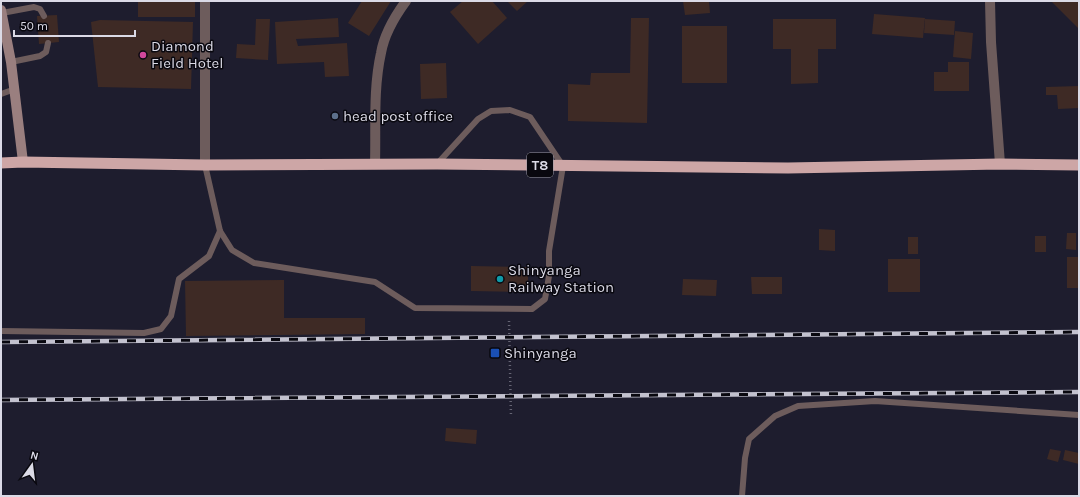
<svg xmlns="http://www.w3.org/2000/svg" width="1080" height="497" font-family="Karla,sans-serif">
	<rect width="100%" height="100%" fill="#1e1d2e"/>
	<g fill="#3e2a25">
		<rect x="138" y="1" width="57" height="16"/>
		<polygon points="362,1 391,1 369,36 348,23"/>
		<polygon points="463,1 492,1 507,18 478,44 450,12"/>
		<polygon points="507,1 528,1 517,11"/>
		<polygon points="683,1 709,1 710,13 685,15"/>
		<polygon points="1051,1 1079,1 1079,29"/>
		<polygon points="874,14 925,18 923,38 872,34"/>
		<polygon points="57,15 59,42 39,44 37,16"/>
		<polygon points="338,18 339,37 296,39 298,46 347,43 349,76 325,77 324,62 277,64 275,22"/>
		<polygon points="631,18 649,18 647,123 568,121 568,84 590,85 591,73 630,73"/>
		<polygon points="256,19 270,19 268,60 236,58 237,44 255,45"/>
		<polygon points="773,19 836,19 836,49 818,49 818,83 791,84 791,49 773,49"/>
		<polygon points="925,19 955,21 954,35 924,33"/>
		<polygon points="100,20 193,22 191,89 98,87 91,22"/>
		<rect x="682" y="26" width="45" height="57"/>
		<polygon points="955,31 973,33 971,59 953,57"/>
		<polygon points="948,62 969,62 969,91 934,91 934,72 948,72"/>
		<polygon points="446,63 447,98 421,99 420,64"/>
		<polygon points="1079,86 1079,108 1058,109 1057,95 1046,95 1046,87"/>
		<polygon points="819,229 835,230 835,251 819,250"/>
		<polygon points="1067,233 1076,233 1076,250 1066,249"/>
		<rect x="1035" y="236" width="11" height="16"/>
		<rect x="908" y="237" width="10" height="17"/>
		<rect x="1067" y="257" width="12" height="31"/>
		<rect x="888" y="259" width="32" height="33"/>
		<polygon points="471,266 528,267 528,292 471,291"/>
		<polygon points="751,277 782,277 782,294 752,294"/>
		<polygon points="683,279 717,280 716,296 682,295"/>
		<polygon points="284,280 284,318 365,318 365,334 186,336 185,281"/>
		<polygon points="446,428 477,430 476,444 445,441"/>
		<polygon points="1050,449 1061,451 1058,462 1047,459"/>
		<polygon points="1065,450 1079,453 1079,464 1063,460"/>
	</g>
	<g fill="none" stroke-linecap="round" stroke-linejoin="round">
		<polyline stroke="#666574" stroke-width="2.5" stroke-dasharray="1 3" stroke-linecap="butt" points="509,321 511,417"/>
		<g stroke="#6d5c5c" stroke-width="6">
			<polyline points="2,13 34,7 40,9 44,16"/>
			<polyline points="11,62 40,56 46,52 48,43"/>
			<polyline points="1,94 15,89"/>
			<polyline points="205,165 220,231 232,250 254,263 375,282 415,308 532,309 545,299 549,276 549,251 563,166 530,117 510,110 491,111 478,119 437,164"/>
			<polyline points="1,331 144,333 161,329 171,316 179,279 209,256 220,231"/>
			<polyline points="742,496 745,458 749,439 775,416 798,406 875,401 1079,415"/>
		</g>
		<g stroke="#6d5c5c" stroke-width="10">
			<polyline points="990,1 991,42 1000,164"/>
			<path d="M375,164C376,127 373,89 381,53C384,35 395,16 406,1"/>
			<polyline points="205,165 205,1"/>
		</g>
		<polyline stroke="#9a7f7f" stroke-width="10" points="1,10 11,62 23,162"/>
		<polyline stroke="#cda6a6" stroke-width="11" points="1,163 23,162 205,165 437,164 788,168 1000,164 1079,165"/>
		<defs>
			<g id="rail">
				<polyline points="1,342 1079,332"/>
				<polyline points="1,400 1079,392"/>
			</g>
		</defs>
		<use href="#rail" stroke="#c3c2cf" stroke-width="4.5"/>
		<use href="#rail" stroke="#09080f" stroke-width="3" stroke-dasharray="9" stroke-linecap="butt"/>
	</g>
	<circle fill="#d1479c" stroke="#09080f" stroke-width="1.5" cx="143" cy="55" r="4"/>
	<circle fill="#5c6f8a" stroke="#09080f" stroke-width="1.5" cx="335" cy="116" r="4"/>
	<circle fill="#0f9aa8" stroke="#09080f" stroke-width="1.5" cx="500" cy="279" r="4"/>
	<rect fill="#1a4fb4" stroke="#09080f" stroke-width="1.5" x="490" y="348" width="10" height="10" rx="2"/>
	<g text-anchor="middle" stroke-width="3" stroke-linejoin="round" paint-order="stroke">
		<rect fill="#09080f" stroke="#9c9ba6" stroke-width="1" x="527" y="153" width="26" height="24" rx="3"/>
		<g font-size="14" font-weight="bold" fill="#dbdae6">
			<text x="540" y="170">T8</text>
		</g>
		<g font-size="15" fill="#dbdae6" stroke="#09080f" text-anchor="start">
			<text x="151" y="51">Diamond<tspan x="151" dy="17">Field Hotel</tspan></text>
			<text x="343" y="121">head post office</text>
			<text x="508" y="275">Shinyanga<tspan x="508" dy="17">Railway Station</tspan></text>
			<text x="504" y="358">Shinyanga</text>
		</g>
	</g>
	<rect width="1080" height="497" fill="none" stroke="#dbdae6" stroke-width="4"/>
	<g transform="translate(32 465) rotate(14)" stroke="#09080f" stroke-width="3" paint-order="stroke">
	<path d="M0-3L7 15L0 10L-7 15Z" fill="#dbdae6"/>
	<text y="-6" font-size="11" font-weight="bold" text-anchor="middle" fill="#dbdae6">N</text>
	</g>
	<path d="M14 30v6h121v-6" fill="none" stroke="#dbdae6" stroke-width="2"/>
	<text x="20" y="30" font-size="12" fill="#dbdae6" stroke="#09080f" stroke-width="3" paint-order="stroke">50 m</text>
</svg>
